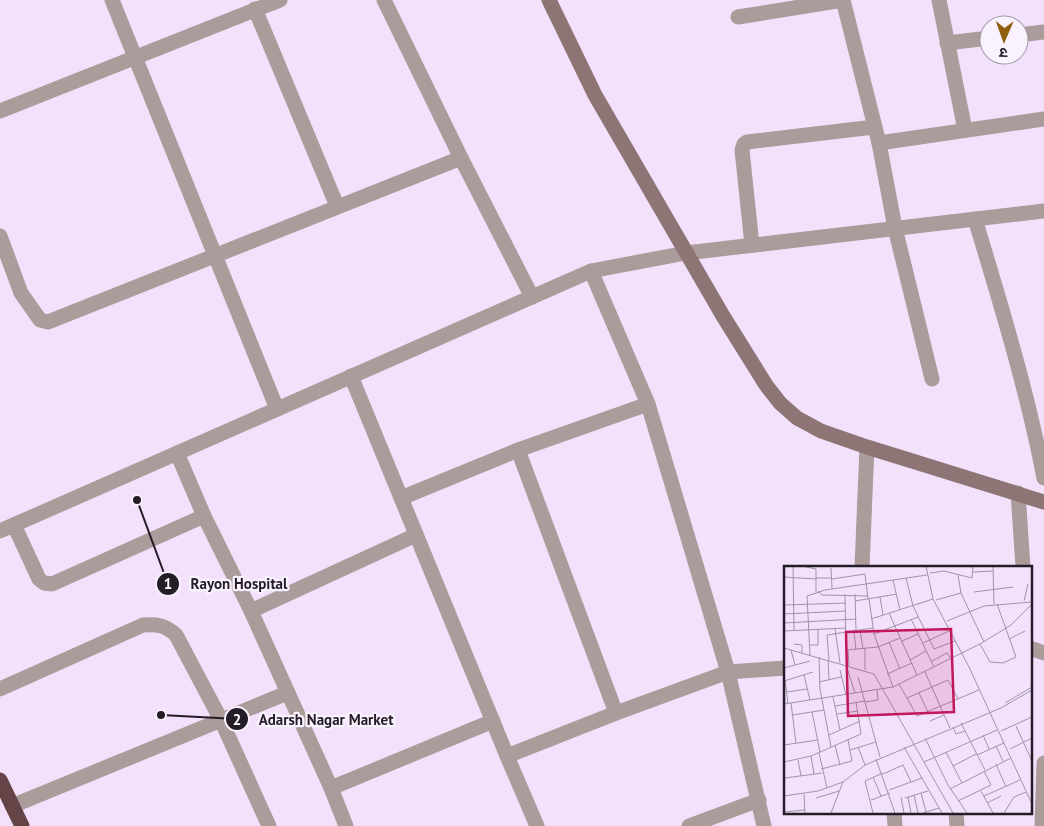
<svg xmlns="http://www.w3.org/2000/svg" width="1044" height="826" font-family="'PT Sans','Noto Sans Devanagari',sans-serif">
	<rect width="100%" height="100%" fill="#f3e1fc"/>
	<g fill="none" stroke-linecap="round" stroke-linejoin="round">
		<g stroke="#ab9b9b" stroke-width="15">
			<polyline points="112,0 277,409"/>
			<polyline points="384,0 461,158 532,297"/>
			<polyline points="939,0 965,130"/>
			<polyline points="255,9 337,206"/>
			<polyline points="738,17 843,0 879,143 895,228 932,379"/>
			<polyline points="1019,35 1044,32"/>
			<polyline points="947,43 989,38"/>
			<polyline points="0,111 280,0"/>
			<polyline points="879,143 1044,119"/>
			<path d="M975,219C1001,305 1027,390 1044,478"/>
			<polyline points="0,236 21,293 40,320 48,322 461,158"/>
			<polyline points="752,245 742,150 744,144 747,142 874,127"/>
			<polyline points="591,271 648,404 728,672 764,826"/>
			<polyline points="351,376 507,756 537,826"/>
			<polyline points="518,450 616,713"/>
			<polyline points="177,453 204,516 251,611 331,788 346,826"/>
			<polyline points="1018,493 1023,567"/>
			<polyline points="401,498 518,450 648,404"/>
			<polyline points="14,525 39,579 44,583 52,584 204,516"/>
			<polyline points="0,531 591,271 686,253 1044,211"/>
			<polyline points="862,567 867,447"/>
			<polyline points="251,611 416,535"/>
			<polyline points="1030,648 1044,653"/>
			<path d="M0,689L143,625C157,624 165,625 176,635L221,720L269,826"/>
			<polyline points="507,756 616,713 728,672 785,668"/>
			<polyline points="331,788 493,721"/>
			<polyline points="12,806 287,693"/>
			<polyline points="894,812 895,826"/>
			<polyline points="956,812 957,826"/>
			<polyline points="689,826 759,800"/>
			<polyline points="1042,826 1044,763"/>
		</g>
		<polyline stroke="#8d7576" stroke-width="15" points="549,0 595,95 723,316 766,385 780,403 797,418 821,431 867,447 1044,502"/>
		<polyline stroke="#644446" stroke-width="15" points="0,780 22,826"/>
	</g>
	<g transform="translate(784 566)">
		<rect width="248" height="248" fill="#f3e1fc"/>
		<path fill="none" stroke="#a093a7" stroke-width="1" d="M9,0L10,64M18,0L32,3V26M142,0L149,33L185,101L248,238M209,0L210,38M47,2L48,23M189,6L209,5M146,7L160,5L188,12L189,0M174,9L177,27L200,76M0,11L32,13M32,12H48M122,12L129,40L150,83L171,75M48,13L81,8L84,33M109,14L116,44M34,25L38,29L84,30M190,26L229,21M61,28L62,84L94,81L116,72M71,28L72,65M96,31L99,49M85,33L90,68L109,121M152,34L177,27M71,35L113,28M240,35L244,18M0,39L62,37M105,47L133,109M0,48L61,45M87,53L149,33M127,53L150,101M163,55L200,40L248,36M0,57L72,53M51,63L56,97M76,64L79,83M0,65L62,62M70,65L72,84M90,68L134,51M225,73L241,65M118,75L134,68M105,76L116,103M139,77L165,65M10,78L18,79V87M196,78L206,96L219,97L232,91L213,38M26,79H34V63M0,82L90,108L169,247M7,84L11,99M64,84L65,100M26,89L23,30L41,24L143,9M35,91L36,123L47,181M44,94L45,114M45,94L43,69L89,62M126,94L142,85M148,95L163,87L167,93M62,99L71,127M0,102L26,95M56,104L62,129M81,104V82M141,106L166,162M103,108L128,97M20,109L26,134M74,111L96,191M1,114L4,138M0,115L29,106M35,116L57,111M115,118L133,150L195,124M3,126L23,123M135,127L144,146M49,131L56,164M123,132L164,114L174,133M81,136L94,134L93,124M7,137L12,177M221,137L248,121M0,138L109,121L196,78L227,59L248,38M51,140L81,135M28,146L36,186M53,148L74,145M9,149L40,144M146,155L160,149M177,157L201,204M232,160L248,195M169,161L172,168L181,165M217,165L248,151M45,169L76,155M199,169L205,183M141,172L164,219L183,247M0,179L34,174M51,179L56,199M212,180L219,195M74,181L81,199M120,181L158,247M226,183L248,172M66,184L92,176M162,186L178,217M35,187L43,222M193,189L220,177M27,190L30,208M92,193L111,247M14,194L17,210M0,196L27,190L77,168L72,136M140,196L213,164M212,198L222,221M169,200L192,188M37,203L68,195L64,174M99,208L119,199L127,216M89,211L97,230M1,212L38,207M166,223L227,192M105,224L138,212M197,225L209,247M137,227L142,246M20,228L21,247M130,229L134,247M0,230L34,225L59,216M200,230L236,214M117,231L120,247M124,231L127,247M32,232L55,225M121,232L144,225M87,234L106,227M174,235L207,219L200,205M203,237L217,230M0,246L21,244M47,247L59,216L81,199L217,142L248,124M89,247L81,215L99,207M139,247L155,242M220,247L230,231L242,226"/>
		<path fill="#c2185b" fill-opacity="0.15" stroke="#c2185b" stroke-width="2.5" d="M167,63L170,146L64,150L62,66Z"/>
		<rect width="248" height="248" fill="none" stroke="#241d27" stroke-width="2.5"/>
	</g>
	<path fill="none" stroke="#241d27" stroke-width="2" d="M137 500L168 584M161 715L237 719"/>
	<g fill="#241d27" stroke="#faf2fe" stroke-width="2">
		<circle cx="137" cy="500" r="5"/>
		<circle cx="161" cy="715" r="5"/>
		<circle cx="168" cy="584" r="12"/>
		<circle cx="237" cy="719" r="12"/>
	</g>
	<g font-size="15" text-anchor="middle" font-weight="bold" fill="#fff">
		<text x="168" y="589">1</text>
		<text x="237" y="725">2</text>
	</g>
	<g font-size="15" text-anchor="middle" font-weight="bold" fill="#241d27" stroke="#faf2fe" stroke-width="4.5" stroke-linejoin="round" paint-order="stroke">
		<text x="239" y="589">Rayon Hospital</text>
		<text x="326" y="725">Adarsh Nagar Market</text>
	</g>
	<g transform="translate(1004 40) rotate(182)"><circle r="24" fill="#faf2fe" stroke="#a49da8"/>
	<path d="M0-4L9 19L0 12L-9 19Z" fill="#905f0d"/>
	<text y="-8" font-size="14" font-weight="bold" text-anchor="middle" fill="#241d27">उ</text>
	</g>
</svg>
